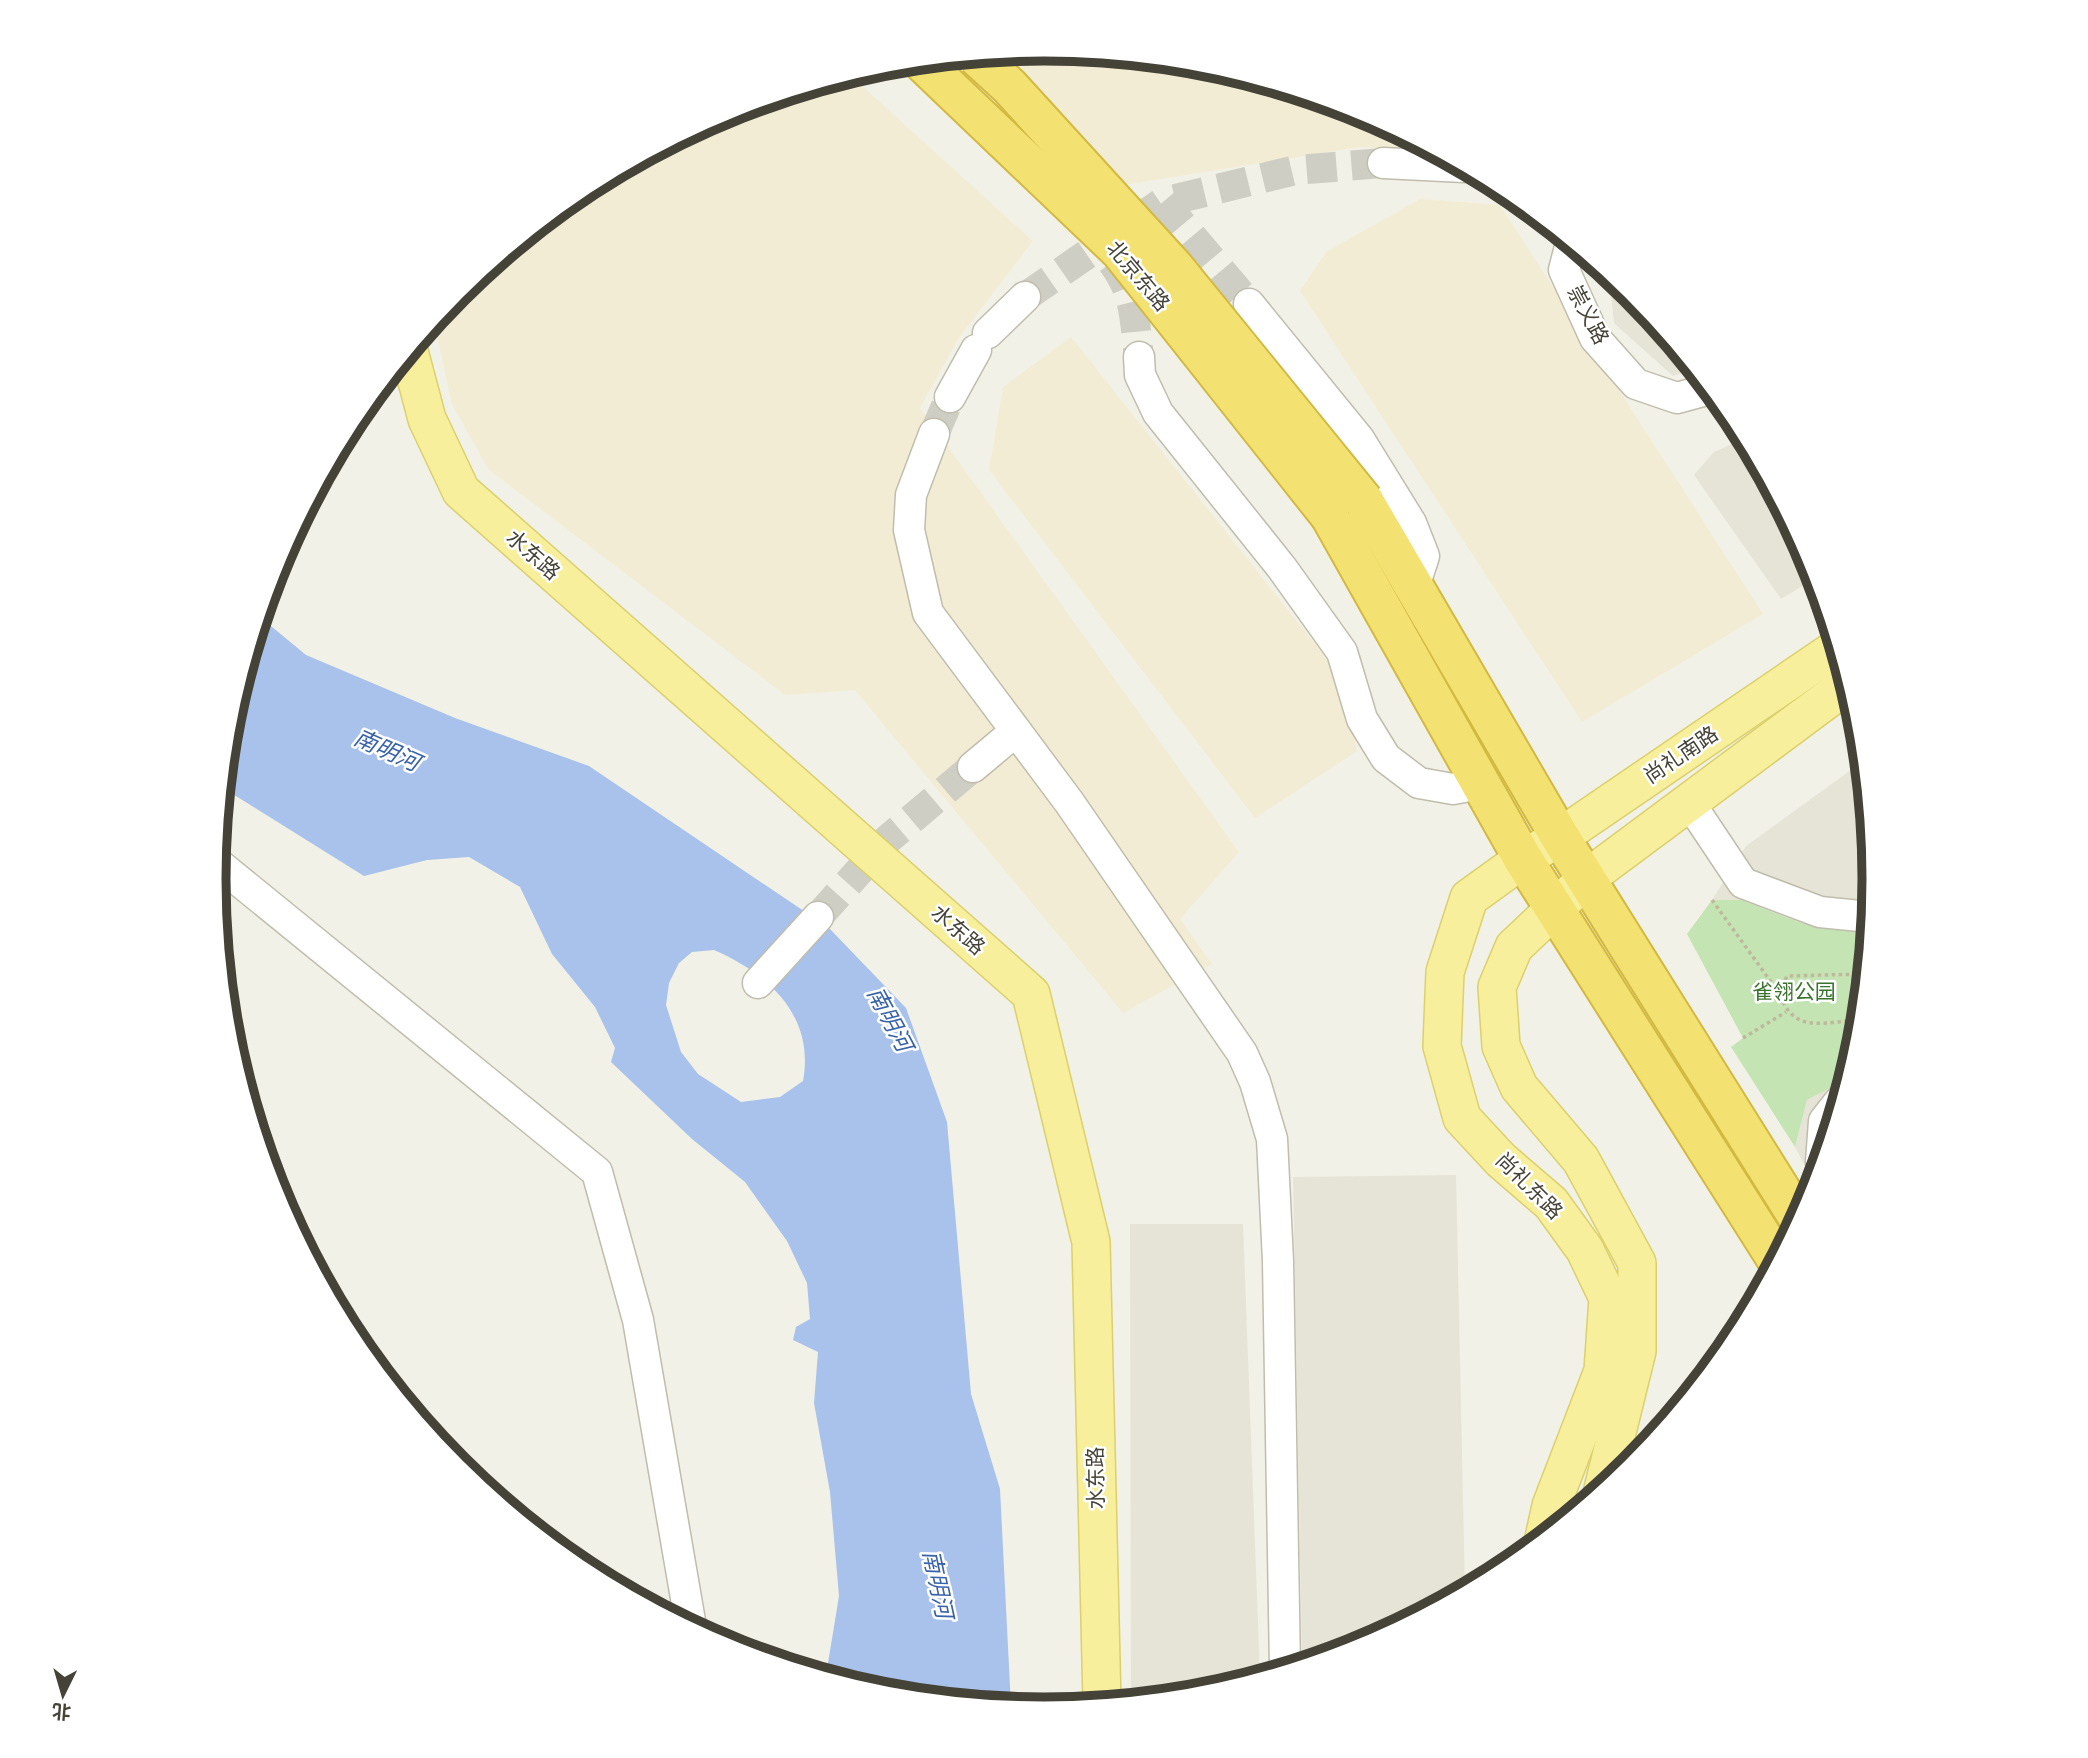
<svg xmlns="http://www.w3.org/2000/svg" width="2088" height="1758" font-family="'Roboto Condensed','Noto Sans SC',sans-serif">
	<rect width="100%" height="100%" fill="#f2f1e7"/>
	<g fill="#e6e4d6">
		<polygon points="1609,274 1631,292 1693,368 1673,376 1614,323"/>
		<polygon points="1745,438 1811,562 1816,578 1781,599 1694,475 1714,452"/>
		<polygon points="1862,762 1874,879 1869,930 1802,923 1741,900 1712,900 1746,846"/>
		<polygon points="1847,1079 1815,1184 1795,1147 1807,1100"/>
		<polygon points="1456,1175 1465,1591 1361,1646 1302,1664 1293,1177"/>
		<polygon points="1130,1224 1243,1224 1260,1677 1206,1693 1131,1700"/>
	</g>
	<g fill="#f3ecd4">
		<polygon points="1044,49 1206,65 1362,112 1437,153 1359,147 1124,185 1082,134 993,54"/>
		<polygon points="850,75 1033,241 958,339 920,408 1239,852 1180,919 1212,964 1123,1013 855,690 785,695 488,469 452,404 436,330 446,306 457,292 583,189 727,112"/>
		<polygon points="1420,199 1500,205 1763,614 1582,722 1300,291 1326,252"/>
		<polygon points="1071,337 1342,678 1357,751 1255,818 989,470 1003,387"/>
	</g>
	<polygon fill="#c4e4b3" points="1712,900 1741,900 1802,923 1869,930 1858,1041 1847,1079 1807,1100 1795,1147 1731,1047 1743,1038 1687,934"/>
	<path fill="#a8c2eb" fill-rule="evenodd" d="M260,617L306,655L455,718L589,766L829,928L906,1008L947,1122L971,1394L1000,1489L1011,1706L882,1693L834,1678L828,1663L839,1596L830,1492L814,1403L818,1352L793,1340L796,1327L810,1319L807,1283L787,1241L745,1182L692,1139L611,1062L615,1048L595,1007L552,954L520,887L469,857L427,860L364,876L223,788L230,717ZM714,950C769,974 815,1016 803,1081L780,1097L741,1102L698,1074L681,1052L666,1005L669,983L679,963L692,952Z"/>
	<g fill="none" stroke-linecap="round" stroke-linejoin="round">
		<g stroke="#cfcec4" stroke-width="30" stroke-dasharray="30 15" stroke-linecap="butt">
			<polyline points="1163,202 1249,304"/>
			<path d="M1112,262C1136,294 1134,318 1139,357"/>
			<polyline points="1025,297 1163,202 1296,170 1383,163"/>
			<polyline points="934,434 950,397"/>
			<polyline points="818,917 887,840 973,767"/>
		</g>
		<defs>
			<g id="minor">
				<polyline points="1383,163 1464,167"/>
				<polyline points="1571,243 1564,270 1595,338 1636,384 1677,398 1710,389"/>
				<polyline points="1249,304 1359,439 1411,523 1424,556 1414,587"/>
				<polyline points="988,333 1025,297"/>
				<polyline points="1139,357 1140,375 1158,413 1282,568 1342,652 1362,719 1386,758 1419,783 1453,789 1480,784"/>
				<polyline points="950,397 976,350"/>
				<polyline points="934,434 911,495 909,530 928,613 1069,802 1242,1053 1255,1082 1272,1139 1278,1261 1285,1669"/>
				<polyline points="973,767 1016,731"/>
				<polyline points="1689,802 1743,883 1820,912 1870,917"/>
				<polyline points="216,862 597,1172 638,1320 691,1627"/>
				<polyline points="758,983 818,917"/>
				<polyline points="1821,1162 1824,1121 1839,1102"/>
			</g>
			<g id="major">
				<polyline points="409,351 427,419 461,491 1031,994 1091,1242 1102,1703"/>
				<polyline points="1603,1489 1637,1351 1637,1263 1581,1160 1519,1087 1501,1046 1497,987 1514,947 1587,878 1848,684"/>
				<polyline points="1544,1538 1551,1506 1603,1371 1608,1298 1585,1250 1551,1203 1501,1160 1462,1118 1442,1046 1445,972 1469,898 1523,859 1560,837 1837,648"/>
			</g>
			<g id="highway">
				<polyline points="1364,501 1560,837 1799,1219"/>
				<polyline points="1330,516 1523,859 1777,1260"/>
			</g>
		</defs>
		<use href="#minor" stroke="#c0bdad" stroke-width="33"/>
		<use href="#major" stroke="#dbd06d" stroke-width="40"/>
		<use href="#highway" stroke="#d2b942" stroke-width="42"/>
		<g stroke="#beb99d" stroke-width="3.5" stroke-dasharray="3.5 3.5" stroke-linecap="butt">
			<polyline points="1712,900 1779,993"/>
			<path d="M1848,1021C1814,1024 1793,1030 1779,993L1787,976L1865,974"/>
			<polyline points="1743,1038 1786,1012"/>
		</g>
		<use href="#minor" stroke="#fff" stroke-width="30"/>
		<use href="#major" stroke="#f7ef9c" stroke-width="37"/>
		<use href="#highway" stroke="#f3e271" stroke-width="38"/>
		<defs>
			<g id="highway-bridge">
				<polyline points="976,56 1009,86 1174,267 1364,501"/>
				<polyline points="921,61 1120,251 1330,516"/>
			</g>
		</defs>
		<use href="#highway-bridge" stroke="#d2b942" stroke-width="42" stroke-linecap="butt"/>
		<use href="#highway-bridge" stroke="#f3e271" stroke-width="38"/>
	</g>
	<g text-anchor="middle" stroke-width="5" stroke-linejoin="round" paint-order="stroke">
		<g font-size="21" fill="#454237" stroke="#fff">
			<text transform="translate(1138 276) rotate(50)" y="7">北京东路</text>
			<text transform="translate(1588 315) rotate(62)" y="7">崇义路</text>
			<text transform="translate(533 555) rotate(41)" y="7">水东路</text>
			<text transform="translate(1681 755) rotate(-34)" y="7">尚礼南路</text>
			<text transform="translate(958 930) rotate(41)" y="7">水东路</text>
			<text transform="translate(1529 1186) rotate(45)" y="7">尚礼东路</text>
			<text transform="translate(1096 1478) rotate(-91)" y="7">水东路</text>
		</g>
		<g font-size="21" fill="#3a732e" stroke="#fff">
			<text x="1794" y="999">雀翎公园</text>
		</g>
		<g font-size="23" font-style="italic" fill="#3863a9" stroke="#fff">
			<text transform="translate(387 750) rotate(24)" y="8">南明河</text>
			<text transform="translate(890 1019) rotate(62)" y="8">南明河</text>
			<text transform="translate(938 1584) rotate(78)" y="8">南明河</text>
		</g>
	</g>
	<path d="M0 0H2088V1758H0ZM226 879a818 818 0 1 1 1636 0a818 818 0 1 1-1636 0Z" fill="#fff" fill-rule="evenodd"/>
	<path fill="none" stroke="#454237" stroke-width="9" d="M226 879a818 818 0 1 1 1636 0a818 818 0 1 1-1636 0Z"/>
	<g transform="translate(63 1695) rotate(185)" stroke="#ffffff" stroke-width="5" paint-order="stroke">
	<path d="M0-5L12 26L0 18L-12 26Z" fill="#454237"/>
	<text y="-10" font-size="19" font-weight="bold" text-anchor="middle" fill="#454237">北</text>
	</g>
</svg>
